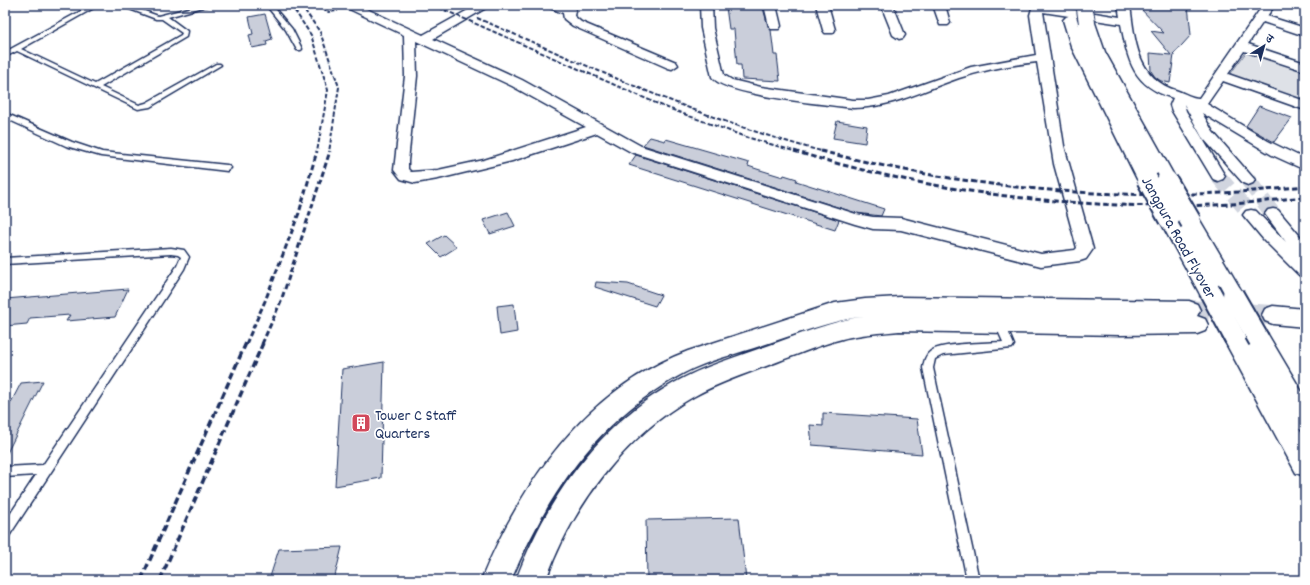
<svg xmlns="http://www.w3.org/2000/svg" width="1310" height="585" font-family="Dekko,'Playpen Sans Deva',sans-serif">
	<rect width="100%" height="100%" fill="#fff"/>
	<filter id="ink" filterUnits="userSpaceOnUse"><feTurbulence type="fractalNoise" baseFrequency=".025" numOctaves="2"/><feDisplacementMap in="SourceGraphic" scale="8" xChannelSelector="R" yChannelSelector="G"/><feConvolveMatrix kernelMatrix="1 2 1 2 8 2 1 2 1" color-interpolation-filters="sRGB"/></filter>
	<g filter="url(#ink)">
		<polygon fill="#dee1e7" stroke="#7c88a2" points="1247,51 1305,70 1305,103 1229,76"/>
		<g fill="#caceda" stroke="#1b2f5e">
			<polygon points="1137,5 1188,5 1191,35 1173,55 1174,55 1170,83 1161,81 1155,77 1151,71 1150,53 1171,55 1151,31 1164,33"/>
			<polygon points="726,7 763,8 768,26 771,30 774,55 777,55 780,81 742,79 741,65 737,65 734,29 729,29"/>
			<polygon points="265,14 272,39 266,41 267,45 252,48 249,35 253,34 249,17"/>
			<polygon points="1259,106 1292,118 1274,142 1246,126"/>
			<polygon points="837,121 867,126 865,143 833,138"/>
			<polygon points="650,137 665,141 666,139 749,163 748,166 757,169 783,177 784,175 797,179 796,181 884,209 881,216 856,213 643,145"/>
			<polygon points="636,155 839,220 835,230 629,165"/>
			<polygon points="508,212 515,226 490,234 483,220"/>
			<polygon points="444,235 457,247 441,257 428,244"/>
			<polygon points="596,282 628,284 661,295 655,306 595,287"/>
			<polygon points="128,289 115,317 66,321 70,315 30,318 27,324 5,326 5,299"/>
			<polygon points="514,304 517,332 500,335 497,306"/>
			<polygon points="384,362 381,478 335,486 342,369"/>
			<polygon points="43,381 5,457 5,414 21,383"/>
			<polygon points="823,413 917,419 922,454 812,445 810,425 823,426"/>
			<polygon points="739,518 746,580 647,580 646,520"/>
			<polygon points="342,547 334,580 269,580 279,549"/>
		</g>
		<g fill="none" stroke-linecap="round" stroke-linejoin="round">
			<g stroke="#d1d5df" stroke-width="16" stroke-dasharray="16 8" stroke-linecap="butt">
				<polyline points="1218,176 1251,215"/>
				<polyline points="1248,180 1273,214"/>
			</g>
			<polyline stroke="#d1d5df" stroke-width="20" stroke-dasharray="20 10" stroke-linecap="butt" points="1189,310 1273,315"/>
			<defs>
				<g id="service">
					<polygon points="92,5 99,5 21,49 95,84 181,35 182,33 162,19 156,19 119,5 128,5 158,16 200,5 210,5 168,17 187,31 186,37 101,87 139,105 146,103 216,64 220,64 221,65 150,107 138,109 17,51 5,57 5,52"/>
					<polygon points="266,5 272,5 292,29 302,49 301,50 297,50 286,30"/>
					<polygon points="5,113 72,142 102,152 227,165 231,168 227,171 101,156 66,146 5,118"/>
					<polygon points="171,248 184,250 189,257 184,269 9,536 5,538 5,522 36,475 5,477 5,467 43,465 177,266 181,257 178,255 171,254 5,264 5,258"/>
					<path d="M1000,320L1003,321L1005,324L1014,345L1012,348L943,355L935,359L933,368L979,580H967L923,368C924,362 925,355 931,351C943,343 987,343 1003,342L995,324L997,321Z"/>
				</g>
				<g id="minor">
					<path d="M343,5H358L423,35L477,5H491L433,39L522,80L641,146L856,214L873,217L901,218L1041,254L1075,250L1077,248L1054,164L1037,62C1010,65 984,70 959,78C921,91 894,107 853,108C827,104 725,96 712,77L701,28L700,5H712L713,28L724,75L732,80L761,87L853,100H868L889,96L971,67L1036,55L1030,15L1033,5H1045L1120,17L1118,5H1130C1135,42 1137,79 1178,91C1184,93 1192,98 1199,98L1263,5H1275L1267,16L1305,28V36L1263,22L1248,44L1305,63V71L1244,51L1228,74L1305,101V110L1223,81L1207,104L1268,141L1305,159V170L1272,155L1202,113L1213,132L1255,180L1253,183L1248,185L1243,183L1202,137L1184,104L1186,111L1225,176L1223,179L1218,181L1213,179L1172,111L1170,105L1173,98C1133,86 1128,62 1121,24L1043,12L1064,146L1093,249L1086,259L1080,261L1041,266L901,230L873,229L855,224L631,152L597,133L512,161L438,179L415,183L401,179L394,170L405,76L404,35L345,7ZM416,41L512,86L586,127L484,160L438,170L411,172L408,169V161L417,76Z"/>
					<polygon points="546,5 576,5 574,16 581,22 676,62 678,65 672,69 668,68 573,26 564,19 563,13 548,7"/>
					<polygon points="764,5 776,5 781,26 779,29 771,29 769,26"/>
					<polygon points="816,5 828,5 835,30 833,33 825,33 823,30"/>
					<polygon points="881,5 893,5 905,35 903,38 899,39 893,35"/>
					<polygon points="933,5 945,5 950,23 948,25 940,25"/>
					<polygon points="1273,209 1278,210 1305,242 1305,258 1301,257 1305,261 1305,277 1299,275 1264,240 1243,215 1246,211 1251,210 1256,211 1286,242 1265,214 1268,210"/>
				</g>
				<g id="secondary">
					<path d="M900,297L1189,301L1197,304L1200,310L1197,316L1205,319L1208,325L1205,331L1197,334L1120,335L899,331C880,333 861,334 842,339C822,344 802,353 782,360C752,372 721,381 693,397C625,435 571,508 546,580H516C546,500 598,425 674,383C704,366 737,357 770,345C801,334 832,321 865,316C829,321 797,334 763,345C737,354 708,360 684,373C597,419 549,492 511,580H481C522,482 585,390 688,351L835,303L865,299Z"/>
					<polygon points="1273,306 1305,309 1305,327 1273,324 1265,321 1262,315 1265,309"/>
				</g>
				<g id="primary">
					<polygon points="1071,15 1076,17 1079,23 1082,20 1092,20 1095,23 1105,52 1177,181 1174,186 1167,187 1160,186 1156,179 1154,184 1147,185 1140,184 1137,179 1071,46 1063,20 1066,17"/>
					<polygon points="1169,212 1176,214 1183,226 1181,222 1184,217 1191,215 1198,217 1244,295 1241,301 1233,303 1225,301 1220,291 1217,296 1209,298 1201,296 1159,219 1162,214"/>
					<polygon points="1235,329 1243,331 1248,339 1251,333 1259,331 1267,333 1305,397 1305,431 1299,429 1305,439 1305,476 1296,473 1223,338 1227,331"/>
				</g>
			</defs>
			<use href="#service" stroke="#1b2f5e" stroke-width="3"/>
			<use href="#minor" stroke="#1b2f5e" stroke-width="3"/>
			<use href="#secondary" stroke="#1b2f5e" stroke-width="3"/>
			<use href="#primary" stroke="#1b2f5e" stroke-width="3"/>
			<polyline stroke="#1b2f5e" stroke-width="2" stroke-dasharray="3 2" stroke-linecap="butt" points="321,5 326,12 338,11"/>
			<use href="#service" fill="#fff" fill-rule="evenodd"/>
			<use href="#minor" fill="#fff" fill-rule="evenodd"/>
			<use href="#secondary" fill="#fff" fill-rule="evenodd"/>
			<use href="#primary" fill="#fff" fill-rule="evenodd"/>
			<g stroke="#1b2f5e" stroke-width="2" stroke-dasharray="4.5 2" stroke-linecap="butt">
				<polyline points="291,5 311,35 328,90 317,152"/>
				<polyline points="301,5 320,32 339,87 329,152"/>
				<polyline points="433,5 665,107 743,136 797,152"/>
				<path d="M477,18C591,67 704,121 825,152"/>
			</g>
			<g stroke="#1b2f5e" stroke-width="3" stroke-dasharray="5.5 3" stroke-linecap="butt">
				<path d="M794,151C927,192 1072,210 1212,205C1243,204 1274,200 1305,197"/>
				<path d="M821,151C979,192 1142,205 1305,186"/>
				<polyline points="246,344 265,301 299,213 317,151"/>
				<polyline points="262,344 281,301 330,151"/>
			</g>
			<g stroke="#1b2f5e" stroke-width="3.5" stroke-dasharray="7 3.5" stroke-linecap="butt">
				<polyline points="141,580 246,343"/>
				<polyline points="160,580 263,343"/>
			</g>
			<defs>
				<polyline id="primary-bridge-far1" points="1085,9 1087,23"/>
				<g id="primary-bridge">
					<polyline points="1147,179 1169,219"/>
					<polyline points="1167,181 1191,222"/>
					<polyline points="1209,290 1235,338"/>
					<polyline points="1233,295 1259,340"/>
				</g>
			</defs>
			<use href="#primary-bridge-far1" stroke="#1b2f5e" stroke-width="18" stroke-linecap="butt"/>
			<use href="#primary-bridge" stroke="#1b2f5e" stroke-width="24" stroke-linecap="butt"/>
			<use href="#primary-bridge-far1" stroke="#fff" stroke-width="16"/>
			<use href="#primary-bridge" stroke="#fff" stroke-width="20"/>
		</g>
	</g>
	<defs>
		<symbol id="building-square" viewBox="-11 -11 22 22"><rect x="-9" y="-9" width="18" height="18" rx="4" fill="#d1495b" stroke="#fff"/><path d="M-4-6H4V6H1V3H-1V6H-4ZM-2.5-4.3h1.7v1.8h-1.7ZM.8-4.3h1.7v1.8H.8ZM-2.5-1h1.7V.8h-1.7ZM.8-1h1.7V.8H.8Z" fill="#fff"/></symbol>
	</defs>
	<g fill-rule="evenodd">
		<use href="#building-square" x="350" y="412" width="22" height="22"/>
	</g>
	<g text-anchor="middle" stroke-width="3.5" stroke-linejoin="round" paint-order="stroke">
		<g font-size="16" fill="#1b2f5e" stroke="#fff">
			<text transform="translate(1180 237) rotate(61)" y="6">Jangpura Road Flyover</text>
		</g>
		<g font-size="16" fill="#1b2f5e" stroke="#fff" text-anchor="start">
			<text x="375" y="420">Tower C Staff<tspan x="375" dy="18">Quarters</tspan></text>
		</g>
	</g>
	<rect width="1310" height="585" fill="none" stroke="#fff" stroke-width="20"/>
	<rect x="10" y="10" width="1290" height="565" fill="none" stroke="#1b2f5e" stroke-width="1.5" filter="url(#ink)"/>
	<g transform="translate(1264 46) rotate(37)" stroke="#ffffff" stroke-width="3" paint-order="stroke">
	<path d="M0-3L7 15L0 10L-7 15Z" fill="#1b2f5e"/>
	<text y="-6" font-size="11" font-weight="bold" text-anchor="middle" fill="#1b2f5e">उ</text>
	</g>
</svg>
